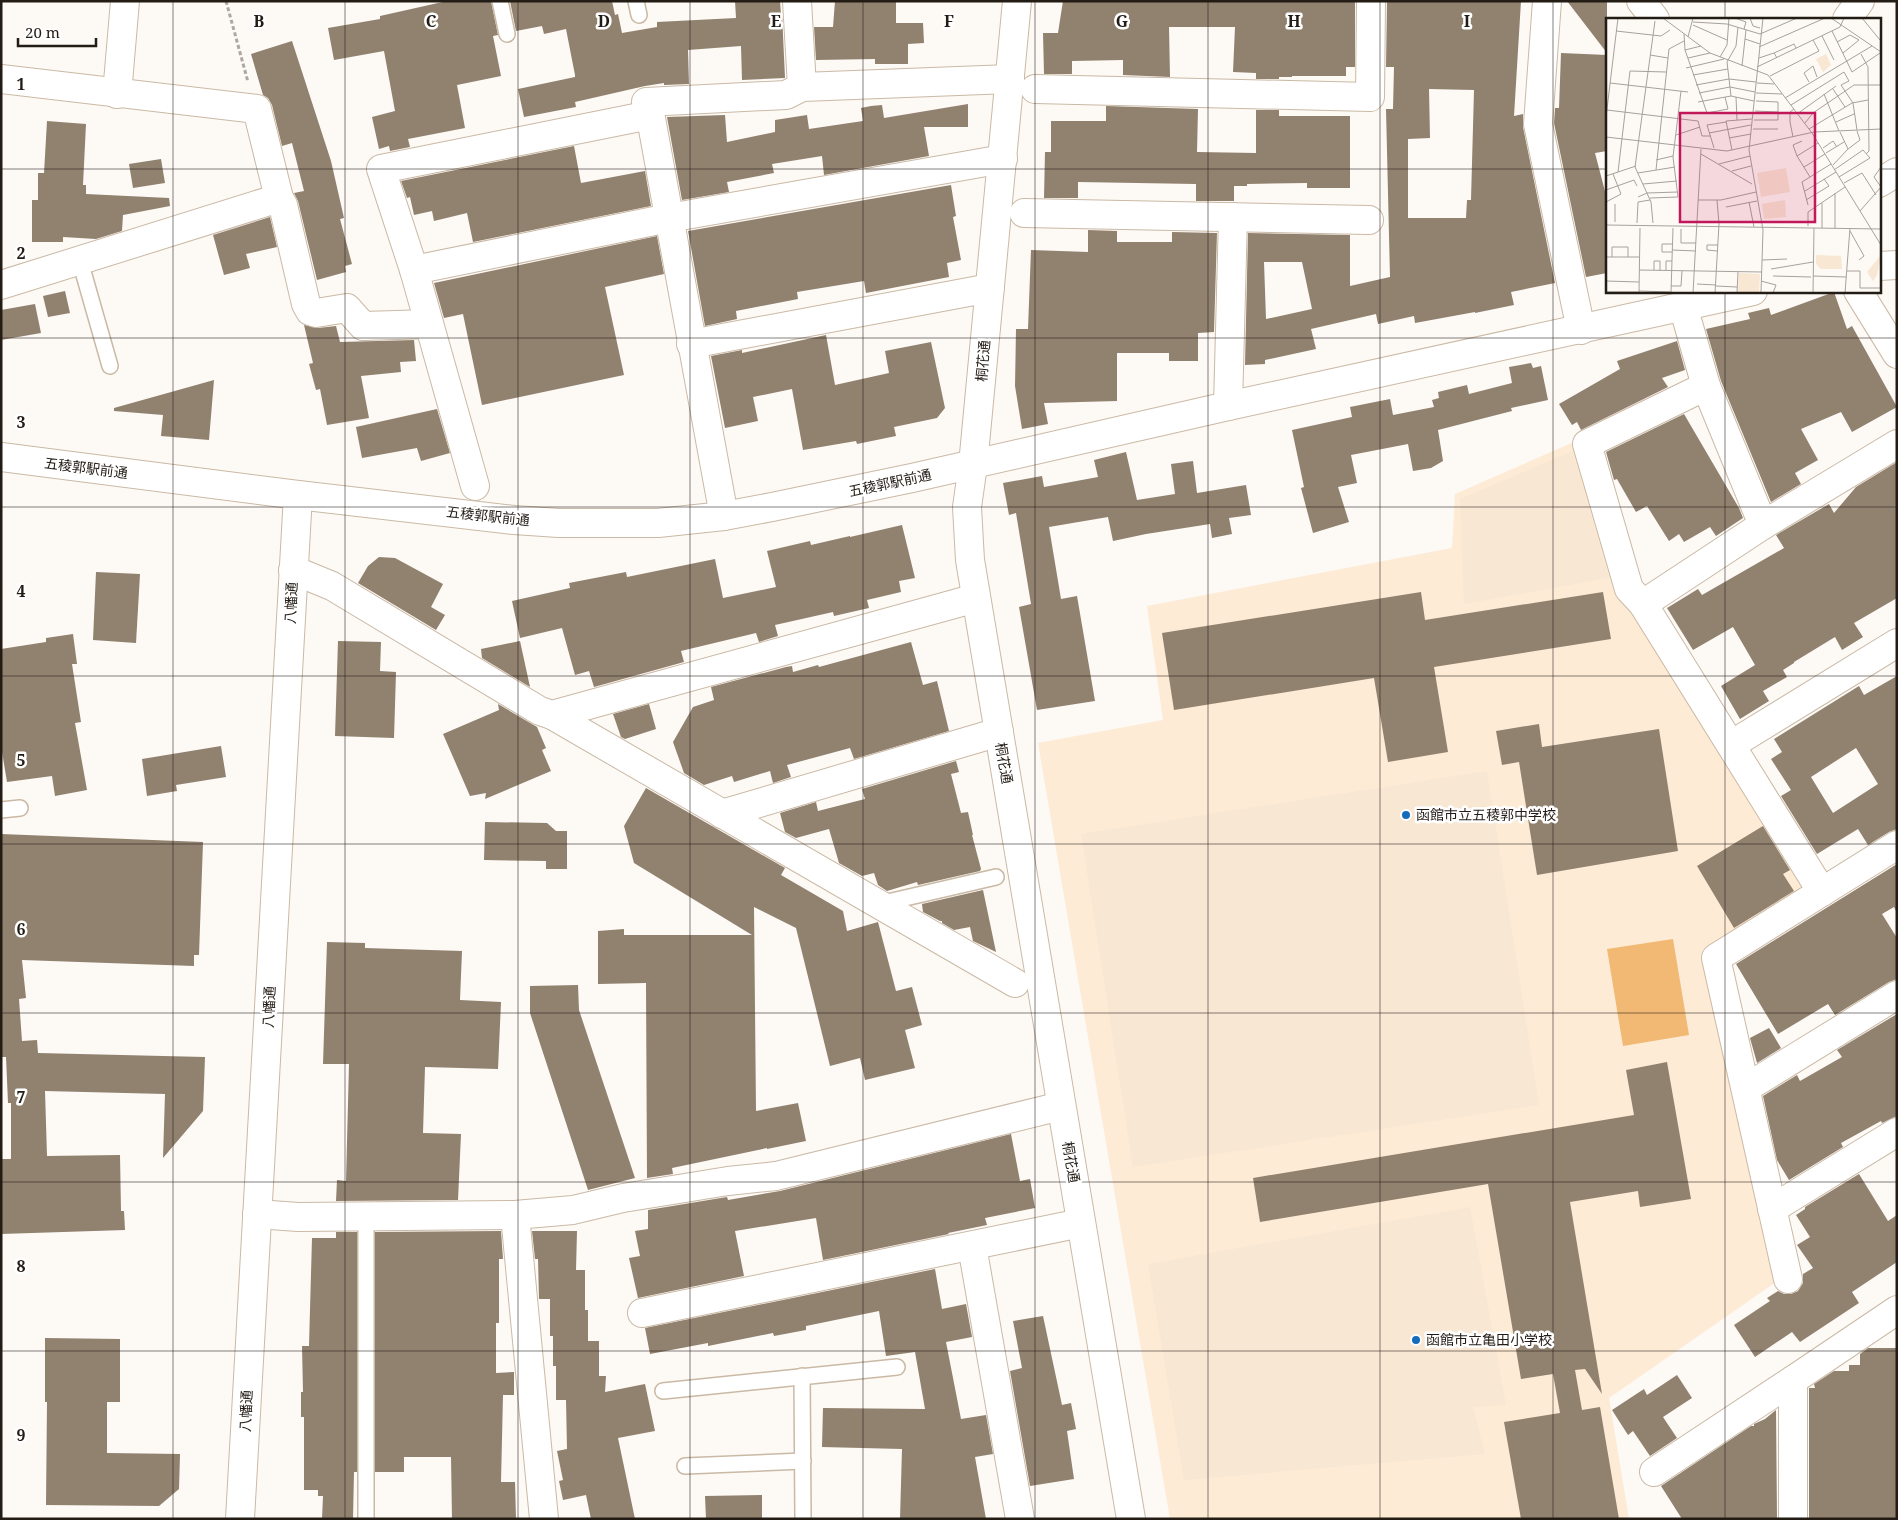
<svg xmlns="http://www.w3.org/2000/svg" width="1898" height="1520" font-family="'Noto Serif','Noto Sans JP',serif">
	<rect width="100%" height="100%" fill="#fdf9f5"/>
	<polygon fill="#fdebd5" points="1576,441 1622,589 1805,887 1705,949 1732,1085 1776,1282 1609,1398 1629,1519 1170,1519 1038,743 1163,720 1147,606 1452,548 1455,494"/>
	<g fill="#f8e7d3">
		<polygon points="1573,451 1609,578 1464,604 1460,499"/>
		<polygon points="1487,771 1539,1105 1133,1167 1081,834"/>
		<polygon points="1470,1207 1506,1405 1473,1407 1485,1454 1184,1480 1148,1264"/>
	</g>
	<polygon fill="#f1b974" points="1673,939 1689,1035 1623,1046 1607,949"/>
	<g fill="#91816f" fill-rule="evenodd">
		<polygon points="447,1 491,1 498,35 493,36 501,76 457,85 465,128 408,139 410,147 390,151 389,146 379,149 372,117 395,111 384,51 334,60 328,28 380,19 380,16"/>
		<polygon points="510,1 612,1 615,15 618,14 622,33 657,27 657,22 736,18 735,1 780,1 781,14 782,14 785,78 742,80 741,46 688,50 689,84 664,85 664,83 645,86 575,102 576,107 524,117 518,89 575,77 575,75 566,29 544,34 542,26 516,31"/>
		<polygon points="835,1 896,1 896,23 923,23 924,43 908,44 908,64 875,64 875,59 816,60 814,27 833,27"/>
		<polygon points="1063,1 1355,1 1355,67 1346,67 1346,76 1292,76 1292,77 1279,77 1279,79 1256,79 1256,73 1233,72 1235,27 1169,27 1170,77 1123,75 1123,60 1072,61 1072,74 1044,74 1043,33 1058,33"/>
		<path d="M1387,1H1521L1514,116L1523,114V127L1555,283L1511,292L1514,305L1475,313V312L1415,323L1414,316L1378,324L1376,314L1311,329L1316,349L1265,360V364L1245,365L1248,233L1350,235V286L1390,277L1386,109H1393L1394,67H1386ZM1429,89L1474,90L1471,200H1467L1466,218H1408V139L1430,138ZM1264,262H1302L1312,309L1266,319Z"/>
		<polygon points="1567,1 1607,1 1607,53"/>
		<polygon points="292,41 331,161 344,218 340,219 352,264 345,266 346,272 317,280 298,201 294,193 304,191 292,143 282,146 272,105 268,98 263,95 251,54"/>
		<polygon points="1561,53 1607,55 1607,151 1595,153 1607,199 1607,273 1586,277 1554,123 1555,108 1559,108"/>
		<polygon points="968,104 968,127 924,127 929,156 824,175 822,156 772,164 774,173 727,182 729,192 682,200 667,117 725,115 727,142 775,132 775,120 807,115 809,129 863,121 861,108 871,106 882,105 884,118"/>
		<polygon points="1106,106 1198,109 1197,152 1256,153 1256,110 1279,110 1279,116 1350,116 1350,188 1307,188 1307,183 1247,184 1247,186 1234,186 1234,201 1196,201 1196,184 1078,182 1078,198 1044,198 1045,152 1051,152 1051,121 1106,121"/>
		<polygon points="47,121 86,124 83,185 86,185 86,194 169,198 170,206 123,215 122,231 96,239 63,237 63,242 32,242 32,200 38,200 38,173 44,173"/>
		<polygon points="574,146 581,183 645,171 651,206 473,242 467,213 434,221 432,211 414,215 410,197 407,198 401,181"/>
		<polygon points="161,159 165,183 133,188 129,164"/>
		<polygon points="951,185 956,216 953,217 961,260 947,263 949,277 866,293 864,281 797,292 798,299 736,311 737,319 705,326 688,231"/>
		<polygon points="270,217 277,247 246,254 250,268 224,275 213,235"/>
		<polygon points="1088,230 1117,231 1117,242 1172,242 1172,232 1217,233 1214,332 1198,333 1198,361 1169,361 1169,353 1117,353 1117,401 1044,403 1048,424 1022,429 1015,386 1016,329 1028,329 1031,250 1088,252"/>
		<polygon points="657,236 664,274 605,287 624,375 482,405 463,314 444,318 434,283"/>
		<polygon points="65,291 70,313 48,317 43,296"/>
		<polygon points="1834,292 1847,329 1852,326 1897,407 1852,432 1841,412 1801,429 1818,460 1795,473 1801,484 1771,502 1721,381 1706,329 1750,319 1748,313 1769,308 1771,315"/>
		<polygon points="35,304 41,333 1,340 1,310"/>
		<polygon points="304,325 318,328 336,326 340,342 414,340 416,361 400,362 401,372 361,376 369,418 327,425 320,389 316,390 309,364 313,363"/>
		<polygon points="826,335 835,385 889,373 885,351 931,342 945,408 937,418 894,427 896,436 857,444 856,441 803,450 792,389 753,397 758,421 725,428 711,356 742,350 742,353"/>
		<polygon points="1677,341 1685,370 1662,378 1668,387 1581,430 1577,422 1572,425 1559,404 1620,369 1617,361"/>
		<polygon points="1531,363 1533,368 1541,366 1548,400 1511,408 1512,411 1438,430 1443,461 1431,468 1413,471 1408,444 1351,455 1357,483 1338,487 1349,522 1313,533 1301,488 1304,487 1292,430 1352,417 1350,407 1390,399 1393,415 1434,407 1432,400 1439,398 1438,392 1467,385 1469,394 1512,383 1509,367"/>
		<polygon points="214,380 209,440 161,436 163,415 114,411 114,408"/>
		<polygon points="437,409 450,453 421,461 417,448 362,458 356,427"/>
		<polygon points="1684,414 1739,508 1743,518 1716,536 1710,527 1684,542 1679,534 1669,541 1647,506 1636,512 1617,479 1614,480 1606,452"/>
		<polygon points="1126,452 1137,500 1175,494 1171,464 1193,461 1197,493 1246,485 1251,515 1229,518 1232,534 1212,538 1210,524 1146,534 1113,541 1108,517 1049,527 1061,599 1077,596 1095,701 1037,710 1019,607 1031,604 1016,513 1009,515 1003,483 1042,476 1044,487 1098,477 1094,460"/>
		<polygon points="1897,462 1897,598 1854,623 1863,637 1842,650 1835,637 1794,662 1794,663 1783,670 1787,677 1763,691 1769,701 1740,719 1721,686 1755,665 1733,627 1693,650 1667,608 1698,589 1702,595 1784,548 1776,535 1829,504 1834,513 1856,487"/>
		<polygon points="902,525 915,578 899,581 901,592 867,600 869,608 834,616 833,612 775,625 778,636 759,642 756,633 681,651 684,662 594,687 589,671 575,675 562,628 520,638 512,601 570,588 569,583 626,572 627,577 715,559 723,598 776,587 767,551 810,541 811,545 850,536 850,537"/>
		<polygon points="379,557 395,558 443,584 431,607 445,615 436,630 358,583 368,566"/>
		<polygon points="96,572 140,574 136,643 93,640"/>
		<polygon points="1421,592 1425,620 1603,592 1611,639 1434,667 1448,752 1388,762 1374,678 1174,710 1162,633"/>
		<polygon points="73,634 77,664 72,664 81,722 75,723 87,790 55,796 52,776 7,782 1,746 1,649 46,642 46,638"/>
		<polygon points="338,641 381,642 380,671 396,672 394,738 335,736"/>
		<polygon points="520,641 530,687 482,658 481,649"/>
		<polygon points="911,642 923,685 937,681 949,731 854,759 850,748 787,765 791,777 773,783 770,771 734,782 732,776 704,785 684,773 673,742 693,707 714,700 711,687 786,667 792,666 793,672 818,665 819,667"/>
		<path d="M1897,676V829L1889,832L1868,845L1858,829L1817,854L1781,796L1791,790L1771,759L1782,752L1774,739L1859,686L1864,695ZM1856,748L1878,784L1833,813L1811,777Z"/>
		<polygon points="498,704 537,727 546,748 542,750 551,771 485,799 486,793 470,796 443,734 499,710"/>
		<polygon points="649,704 656,729 625,739 621,737 613,714"/>
		<polygon points="1539,724 1542,747 1659,729 1678,851 1537,875 1519,762 1502,765 1496,731"/>
		<polygon points="221,746 226,777 176,785 177,791 147,796 142,759"/>
		<polygon points="956,761 959,772 951,774 961,813 968,812 973,835 972,835 981,869 980,871 918,885 917,882 887,891 878,885 874,873 862,876 839,863 829,829 796,838 785,832 780,813 816,802 818,811 865,799 862,789"/>
		<polygon points="646,788 785,868 781,875 843,911 847,931 878,922 896,991 912,987 922,1025 905,1030 915,1068 865,1080 860,1058 830,1066 796,928 754,907 756,1111 798,1103 806,1141 767,1149 767,1148 672,1168 673,1174 647,1178 646,983 598,984 598,931 624,929 624,935 752,935 634,863 624,826"/>
		<polygon points="485,822 547,823 556,831 567,831 567,869 546,869 546,861 484,860"/>
		<polygon points="1763,826 1790,870 1783,874 1794,891 1734,928 1697,866"/>
		<polygon points="1,834 203,842 199,955 194,955 194,966 22,960 26,998 19,999 22,1041 37,1040 38,1053 205,1057 203,1111 163,1158 165,1094 45,1091 47,1156 120,1155 121,1211 124,1211 125,1230 1,1234 1,1159 11,1159 11,1103 8,1103 6,1057 1,1057"/>
		<polygon points="1897,864 1897,913 1894,907 1882,914 1897,938 1897,979 1889,982 1835,1015 1828,1004 1778,1034 1736,964"/>
		<polygon points="983,890 996,952 973,941 970,927 954,930 942,923 942,921 940,921 923,912 922,904"/>
		<polygon points="327,942 365,943 365,948 462,951 460,1000 501,1002 498,1069 425,1067 423,1133 461,1134 458,1200 336,1201 337,1180 346,1181 349,1064 323,1064"/>
		<polygon points="578,985 579,1010 635,1178 588,1190 530,1013 530,986"/>
		<polygon points="1897,1014 1897,1116 1882,1123 1881,1121 1841,1143 1843,1147 1789,1180 1777,1160 1763,1096 1797,1075 1800,1081 1842,1057 1837,1050"/>
		<polygon points="1769,1028 1781,1048 1757,1063 1750,1038"/>
		<polygon points="1667,1062 1691,1199 1640,1207 1638,1191 1570,1202 1602,1394 1585,1369 1575,1370 1582,1410 1600,1407 1619,1519 1521,1519 1504,1422 1560,1413 1553,1374 1521,1379 1488,1184 1260,1222 1253,1178 1634,1115 1626,1070"/>
		<polygon points="1011,1134 1020,1181 1030,1179 1035,1208 985,1218 987,1225 948,1233 949,1234 823,1260 816,1218 735,1231 744,1276 638,1298 629,1258 640,1256 635,1231 648,1229 648,1210 727,1197 728,1200 780,1191"/>
		<polygon points="1859,1174 1888,1221 1897,1215 1897,1262 1852,1292 1859,1303 1800,1342 1792,1332 1755,1357 1734,1325 1770,1301 1767,1298 1778,1291 1784,1294 1791,1294 1798,1291 1803,1283 1803,1274 1813,1268 1797,1245 1810,1237 1796,1215 1805,1209 1805,1207"/>
		<polygon points="501,1231 503,1259 499,1259 499,1323 496,1323 496,1373 514,1372 514,1395 503,1395 501,1482 515,1482 516,1519 452,1519 451,1457 404,1457 404,1472 375,1472 375,1232"/>
		<polygon points="532,1231 577,1231 576,1270 585,1270 585,1310 588,1310 588,1341 599,1341 599,1376 606,1376 605,1392 645,1384 655,1431 618,1438 635,1519 591,1519 586,1495 563,1500 559,1481 563,1480 557,1451 567,1449 566,1400 556,1400 556,1366 553,1366 553,1336 550,1336 550,1299 539,1299 538,1259 535,1259"/>
		<polygon points="336,1232 357,1232 357,1472 354,1472 353,1519 322,1519 323,1496 318,1496 318,1490 304,1490 304,1417 301,1417 301,1392 303,1392 302,1346 309,1346 312,1238 336,1238"/>
		<polygon points="935,1269 942,1309 966,1304 972,1337 946,1342 961,1419 986,1415 993,1454 975,1457 986,1519 900,1519 902,1449 822,1447 823,1408 925,1409 915,1352 886,1356 879,1311 806,1326 806,1330 774,1336 773,1333 708,1346 708,1343 650,1354 645,1328"/>
		<polygon points="1043,1316 1062,1405 1071,1403 1076,1429 1067,1431 1074,1479 1030,1486 1010,1371 1022,1368 1013,1321"/>
		<polygon points="45,1338 120,1339 120,1402 107,1402 107,1453 180,1454 179,1489 159,1506 46,1505 47,1402 45,1402"/>
		<polygon points="1868,1348 1897,1348 1897,1519 1809,1519 1809,1388 1815,1388 1814,1384 1834,1371 1849,1371 1849,1365 1860,1365 1860,1354"/>
		<polygon points="1677,1375 1692,1398 1663,1417 1677,1438 1650,1456 1633,1431 1628,1435 1612,1410 1644,1389 1647,1395"/>
		<polygon points="1776,1410 1777,1519 1682,1519 1661,1486 1751,1426 1754,1426 1754,1424 1765,1419"/>
		<polygon points="762,1495 762,1519 706,1519 705,1496"/>
	</g>
	<g fill="none" stroke-linecap="round" stroke-linejoin="round">
		<defs>
			<g id="lane">
				<polyline points="500,1 507,34"/>
				<polyline points="636,1 639,15"/>
				<polyline points="80,261 110,366"/>
				<polyline points="1,810 20,808"/>
				<polyline points="879,904 996,877"/>
				<polyline points="802,1376 803,1519"/>
				<polyline points="663,1391 897,1367"/>
				<polyline points="685,1466 803,1461"/>
				<polyline points="366,1519 366,1217"/>
			</g>
			<g id="street">
				<polyline points="797,1 802,87"/>
				<polyline points="1547,1 1538,124 1581,330"/>
				<polyline points="1847,19 1860,1"/>
				<polyline points="1,79 257,109 279,198 283,205 306,304 310,311 316,313 347,308 363,326 429,324"/>
				<polyline points="1035,89 1370,97 1371,1"/>
				<polyline points="117,94 125,1"/>
				<polyline points="646,102 786,95 802,87 1010,79"/>
				<polyline points="648,102 724,516"/>
				<polyline points="1879,183 1897,172"/>
				<polyline points="1024,213 1369,220"/>
				<polyline points="414,270 669,218 1003,159"/>
				<polyline points="1,285 279,198"/>
				<polyline points="1683,306 1706,386 1763,525"/>
				<polyline points="691,344 990,288"/>
				<polyline points="1228,406 1233,217"/>
				<polyline points="475,486 414,270 381,169 650,115"/>
				<polyline points="293,570 332,586 540,711 552,715 1015,983"/>
				<polyline points="1643,604 1629,589 1587,444 1706,386"/>
				<polyline points="552,715 976,598"/>
				<polyline points="1731,745 1897,643"/>
				<polyline points="722,814 999,732"/>
				<polyline points="1822,892 1643,604 1763,525 1897,444"/>
				<polyline points="1746,1088 1897,995"/>
				<polyline points="1772,1209 1897,1132"/>
				<polyline points="257,1214 298,1217 515,1215 573,1210 623,1198 728,1181 776,1176 1061,1106"/>
				<polyline points="515,1215 544,1519"/>
				<polyline points="972,1246 1020,1519"/>
				<polyline points="1788,1279 1716,958 1897,845"/>
				<polyline points="642,1313 1081,1223"/>
				<polyline points="1654,1472 1793,1380"/>
				<polyline points="1793,1519 1793,1380 1897,1310"/>
			</g>
			<g id="secondary">
				<polyline points="1017,1 973,465 967,507 970,560 1131,1519"/>
				<polyline points="1641,1 1655,19"/>
				<polyline points="1879,266 1897,265"/>
				<polyline points="1858,291 1897,354"/>
				<polyline points="1,457 298,495 514,520 559,523 658,523 724,516 772,507 912,478 1228,406 1753,291"/>
				<polyline points="240,1519 298,495"/>
			</g>
		</defs>
		<use href="#lane" stroke="#cab9a5" stroke-width="18"/>
		<use href="#street" stroke="#cab9a5" stroke-width="30"/>
		<use href="#secondary" stroke="#cab9a5" stroke-width="30"/>
		<polyline stroke="#ada8a3" stroke-width="3" stroke-dasharray="4 2.5" stroke-linecap="butt" points="226,1 248,82"/>
		<use href="#lane" stroke="#fff" stroke-width="15"/>
		<use href="#street" stroke="#fff" stroke-width="28"/>
		<use href="#secondary" stroke="#fff" stroke-width="28"/>
	</g>
	<path fill="none" stroke="#231c15" stroke-width="1" stroke-opacity="0.55" d="M173,1V1519M345,1V1519M518,1V1519M690,1V1519M863,1V1519M1035,1V1519M1208,1V1519M1380,1V1519M1553,1V1519M1725,1V19M1,169H1607M1879,169H1897M1725,291V1519M1,338H1897M1,507H1897M1,676H1897M1,844H1897M1,1013H1897M1,1182H1897M1,1351H1897"/>
	<g fill="#146cba" stroke="#fff" stroke-width="2">
		<circle cx="1406" cy="815" r="5"/>
		<circle cx="1416" cy="1340" r="5"/>
	</g>
	<g text-anchor="middle" stroke-width="5" stroke-linejoin="round" paint-order="stroke">
		<g font-size="14" fill="#231c15" stroke="#fff">
			<text transform="translate(983 361) rotate(-85)" y="5">桐花通</text>
			<text transform="translate(86 468) rotate(7)" y="5">五稜郭駅前通</text>
			<text transform="translate(890 483) rotate(-12)" y="5">五稜郭駅前通</text>
			<text transform="translate(488 516) rotate(6)" y="5">五稜郭駅前通</text>
			<text transform="translate(291 603) rotate(-87)" y="5">八幡通</text>
			<text transform="translate(1004 763) rotate(80)" y="5">桐花通</text>
			<text transform="translate(269 1007) rotate(-87)" y="5">八幡通</text>
			<text transform="translate(1071 1162) rotate(80)" y="5">桐花通</text>
			<text transform="translate(246 1411) rotate(-87)" y="5">八幡通</text>
		</g>
		<g font-size="14" fill="#231c15" stroke="#fff" text-anchor="start">
			<text x="1416" y="820">函館市立五稜郭中学校</text>
			<text x="1426" y="1345">函館市立亀田小学校</text>
		</g>
	</g>
	<g transform="translate(1606 18)">
		<rect width="275" height="275" fill="#fdf9f5"/>
		<path d="M180,150L184,174L155,179L151,155ZM179,182L180,199L158,201L156,186ZM210,237L235,238L236,251H215L210,246Z" fill="#f8e7d3"/>
		<path d="M220,36L225,47L217,54L210,41ZM275,237L271,257L267,263L261,254Z" fill="#f8e7d3"/>
		<path d="M133,255L154,256L153,275H132Z" fill="#f8e7d3"/>
		<path fill="none" stroke="#a6a19b" stroke-width="1" d="M57,0L104,35L162,57L206,115L275,227M129,0L140,4L138,11M144,0L147,8L154,10M225,0L275,34M256,0L274,22M87,4L121,6L154,16L191,0M87,7L121,22M10,13L55,18L64,12M226,13L246,54L274,35M78,16L79,32L101,95L122,91L119,79M216,18L228,42M82,19L87,0M139,21L154,26M231,24L244,17L253,22L237,35M153,29L219,0M79,32L95,28M255,36L262,49L263,133L260,136M44,37L62,40M114,39L121,27L123,0M82,40L104,35M153,40L168,35M171,40L168,35L188,26L190,30M136,48L140,12M151,49L234,9L238,0M80,50L118,41M87,57L122,51M164,58L213,33L207,22M203,64L198,55L207,48L211,59M4,65L82,74M151,65L168,66M90,67L123,61L150,64M227,71L239,89M93,75L124,69L149,74M150,75L176,76M218,76L233,113M125,78L121,44L130,28L132,9M130,79L131,102M179,80L266,28M92,84L125,78L148,83M185,87L238,54L243,63L235,67L247,85L251,112M1,92L92,103L96,118H105M149,93L172,94M191,96L230,68M0,99L12,0M148,102H172V84L150,83M120,103L126,132M120,103L146,101M230,104L248,96M199,105L207,95L248,67H275M147,111H172M203,111L246,85L262,82M234,114L242,131L254,122L251,113M103,115L145,107M70,117L94,109M0,119L121,133L208,114L275,111M187,119L184,104V94L188,91M123,120L145,116M108,130L101,107L120,104M217,130L227,123L231,129M220,135L238,124M95,136L146,166M191,138L187,127L196,123M50,142L67,138M113,146L144,138M227,147L242,131M198,149L219,136M275,149L268,159L275,169M50,152L63,31L78,23M228,152L257,132L264,140L233,159M126,153L145,148M12,154L24,53L60,54M32,155L69,149M0,158L30,148M204,159L191,138L212,125M238,165L256,155L270,177M37,166L71,163M0,172L28,162L31,168M199,173L230,154M32,179L41,175L72,174M44,180L72,179L67,139L75,73M92,182H115L150,174M200,182L223,168L218,161M0,184L15,176L7,156M143,184L148,209M216,185V210M9,186V204M202,187L196,164L225,146M120,189L151,183M254,193L275,169M31,205L32,184L44,182M47,205L45,184L29,149L49,3M0,207L275,211M202,208V194L239,169M229,210V175M75,211V225H90M244,213L258,238L253,242M66,232L90,233M111,233L101,232V227H112M66,234H56V226H66M0,239H33M6,239V229H22V239M156,242L181,241M165,251L207,244M33,252L156,254M48,252V243H54V253M60,253V243H66M241,253H254V270H275M167,258L205,259M207,258L240,259M0,263L33,264M155,263L170,267L167,275M91,266L110,267M65,268H75L76,253M110,268L131,269M33,273L65,274M0,274H33M33,275L34,210M65,275L67,210M87,275L95,131M109,275L113,206L111,182M131,275L132,254M155,275L157,212L143,132L157,0M207,275L208,210M239,275L244,210"/>
		<path fill="#c2185b" fill-opacity="0.15" stroke="#c2185b" stroke-width="2.5" d="M74,95H209V204H74Z"/>
		<rect width="275" height="275" fill="none" stroke="#231c15" stroke-width="2.5"/>
	</g>
	<g font-size="16" text-anchor="middle" font-weight="bold" fill="#231c15" stroke="#fff" stroke-width="5" stroke-linejoin="round" paint-order="stroke">
		<text x="259" y="27">B</text>
		<text x="431" y="27">C</text>
		<text x="604" y="27">D</text>
		<text x="776" y="27">E</text>
		<text x="949" y="27">F</text>
		<text x="1122" y="27">G</text>
		<text x="1294" y="27">H</text>
		<text x="1467" y="27">I</text>
		<text x="21" y="90">1</text>
		<text x="21" y="259">2</text>
		<text x="21" y="428">3</text>
		<text x="21" y="597">4</text>
		<text x="21" y="766">5</text>
		<text x="21" y="935">6</text>
		<text x="21" y="1103">7</text>
		<text x="21" y="1272">8</text>
		<text x="21" y="1441">9</text>
	</g>
	<rect width="1898" height="1520" fill="none" stroke="#231c15" stroke-width="5"/>
	<path d="M18 38v8h78v-8" fill="none" stroke="#231c15" stroke-width="2.5"/>
	<text x="25" y="38" font-size="15" fill="#231c15" stroke="#ffffff" stroke-width="4" paint-order="stroke">20 m</text>
</svg>
